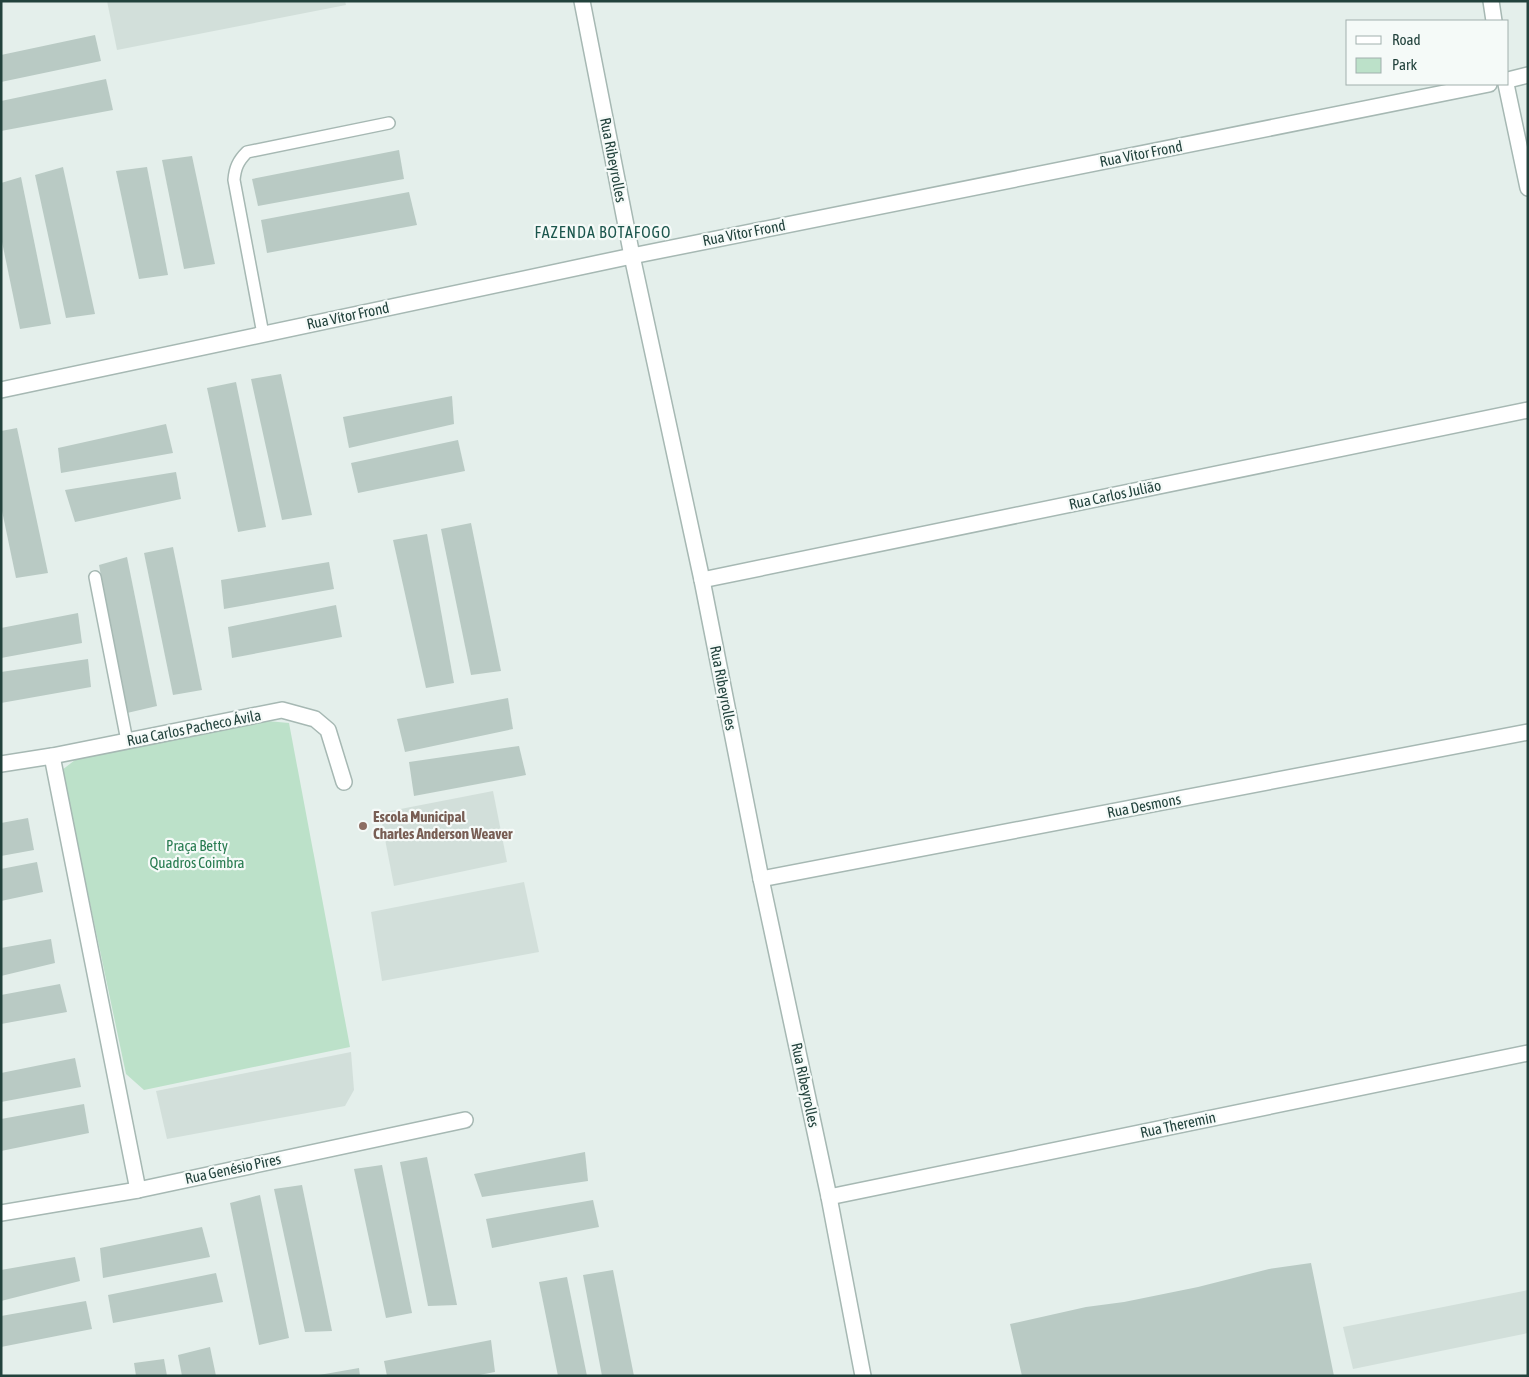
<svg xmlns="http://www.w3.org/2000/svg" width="1529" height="1377" font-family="'Asap Condensed',sans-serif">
	<rect width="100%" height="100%" fill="#e4efeb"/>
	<g fill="#d2dfda">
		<polygon points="107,1 345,1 346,5 117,50"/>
		<polygon points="493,791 507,862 394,886 380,813"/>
		<polygon points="524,882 539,952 382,981 371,912"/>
		<polygon points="351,1052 354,1090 345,1106 167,1139 156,1091"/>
		<polygon points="1528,1290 1528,1333 1353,1369 1343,1327"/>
	</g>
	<polygon fill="#bce1c9" points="267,721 289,723 350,1047 144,1090 126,1074 62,770 79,757"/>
	<g fill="#b9cac4">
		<polygon points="95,35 101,61 1,82 1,55"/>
		<polygon points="106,79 113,110 1,131 1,101"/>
		<polygon points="399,150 404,179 258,206 252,179"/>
		<polygon points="192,156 215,264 184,269 162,160"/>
		<polygon points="63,167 95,314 66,318 35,175"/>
		<polygon points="147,167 168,275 139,279 116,171"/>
		<polygon points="21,177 51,324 20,329 1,237 1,183"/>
		<polygon points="409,192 417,225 267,253 261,220"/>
		<polygon points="281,374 312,515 282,520 251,379"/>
		<polygon points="236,382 266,527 238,532 207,388"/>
		<polygon points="452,396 454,424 349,448 343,417"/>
		<polygon points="166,424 173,453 61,473 58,448"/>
		<polygon points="17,428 48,573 16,578 1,506 1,431"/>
		<polygon points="458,440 465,471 358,493 351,463"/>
		<polygon points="176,472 181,499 75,522 65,490"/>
		<polygon points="471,523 501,671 471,675 441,529"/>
		<polygon points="427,534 454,683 426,688 393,540"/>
		<polygon points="173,547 202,690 173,695 144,553"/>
		<polygon points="127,557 157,706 127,713 99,565"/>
		<polygon points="329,562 334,589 224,609 221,580"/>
		<polygon points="336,605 342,637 232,658 228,627"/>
		<polygon points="78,613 82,643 1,658 1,628"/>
		<polygon points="88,659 91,687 1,703 1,672"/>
		<polygon points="508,698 513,729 405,752 397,719"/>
		<polygon points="519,746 526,775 414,796 409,762"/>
		<polygon points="28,818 34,850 1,856 1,823"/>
		<polygon points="37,862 43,892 1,901 1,869"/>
		<polygon points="51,939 55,963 1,976 1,948"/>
		<polygon points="60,984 67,1012 1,1024 1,995"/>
		<polygon points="75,1058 81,1087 1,1102 1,1073"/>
		<polygon points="84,1104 89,1133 1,1151 1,1119"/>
		<polygon points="585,1152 588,1181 482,1197 474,1174"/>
		<polygon points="427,1157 457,1305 428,1306 400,1162"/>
		<polygon points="382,1165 412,1313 386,1318 354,1169"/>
		<polygon points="302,1185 332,1331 305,1332 274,1189"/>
		<polygon points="260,1195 289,1338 259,1345 230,1203"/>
		<polygon points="593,1200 599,1227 492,1248 486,1219"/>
		<polygon points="202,1227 210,1257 103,1278 100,1248"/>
		<polygon points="75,1257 80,1281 1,1301 1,1270"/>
		<polygon points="1311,1263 1334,1376 1022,1376 1010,1324 1086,1307 1124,1302 1198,1287 1269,1269"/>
		<polygon points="613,1270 634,1376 602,1376 583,1275"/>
		<polygon points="216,1273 223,1302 113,1323 108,1295"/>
		<polygon points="567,1277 587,1376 558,1376 539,1282"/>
		<polygon points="86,1301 92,1329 1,1347 1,1316"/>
		<polygon points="491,1340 495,1372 474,1376 387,1376 384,1361"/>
		<polygon points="210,1347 216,1376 182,1376 178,1355"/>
		<polygon points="164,1359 167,1376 136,1376 134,1363"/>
		<polygon points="359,1368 360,1376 320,1376 319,1375"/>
	</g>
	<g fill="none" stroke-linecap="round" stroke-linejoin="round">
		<defs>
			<g id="service">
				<path d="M263,334L234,180C235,168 238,161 247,152L389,123"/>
				<polyline points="95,577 127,741"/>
			</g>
			<g id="minor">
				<polyline points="582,1 632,256 702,580 761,879 829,1197 863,1376"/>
				<polyline points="1491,1 1494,21"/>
				<polyline points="1508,80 1528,75"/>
				<polyline points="1506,84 1528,188"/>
				<polyline points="1,390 632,256 1489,84"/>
				<polyline points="702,580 1528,410"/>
				<polyline points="52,756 138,1190"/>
				<polyline points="1,764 52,756 282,710 315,719 328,730 344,782"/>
				<polyline points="761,879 1528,732"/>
				<polyline points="829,1197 1528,1053"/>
				<polyline points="1,1213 138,1190 465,1120"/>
			</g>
		</defs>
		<use href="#service" stroke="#a6b8b3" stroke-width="14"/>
		<use href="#minor" stroke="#a6b8b3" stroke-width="18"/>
		<use href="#service" stroke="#fff" stroke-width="11"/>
		<use href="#minor" stroke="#fff" stroke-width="15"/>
	</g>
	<circle fill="#8d6e63" stroke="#f5faf8" stroke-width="2" cx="363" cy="826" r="5"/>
	<g text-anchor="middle" stroke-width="4.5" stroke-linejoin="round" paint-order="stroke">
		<g font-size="15" fill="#22423c" stroke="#f5faf8">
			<text transform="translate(1141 154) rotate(-11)" y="5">Rua Vítor Frond</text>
			<text transform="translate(613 160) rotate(79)" y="5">Rua Ribeyrolles</text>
			<text transform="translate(744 233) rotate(-11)" y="5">Rua Vítor Frond</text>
			<text transform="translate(348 316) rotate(-12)" y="5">Rua Vítor Frond</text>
			<text transform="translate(1115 495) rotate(-12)" y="5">Rua Carlos Julião</text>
			<text transform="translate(723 688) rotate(79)" y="5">Rua Ribeyrolles</text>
			<text transform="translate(194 728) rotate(-11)" y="5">Rua Carlos Pacheco Ávila</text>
			<text transform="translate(1144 806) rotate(-11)" y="5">Rua Desmons</text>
			<text transform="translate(805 1085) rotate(78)" y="5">Rua Ribeyrolles</text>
			<text transform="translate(1178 1125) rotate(-12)" y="5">Rua Theremin</text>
			<text transform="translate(233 1169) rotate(-12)" y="5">Rua Genésio Pires</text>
		</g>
		<g font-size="15" font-weight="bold" fill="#785e54" stroke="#f5faf8" text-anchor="start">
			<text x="373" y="822">Escola Municipal<tspan x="373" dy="17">Charles Anderson Weaver</tspan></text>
		</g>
		<g font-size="15" fill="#297c51" stroke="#f5faf8">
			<text x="197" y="851">Praça Betty<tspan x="197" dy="17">Quadros Coimbra</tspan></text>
		</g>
		<g font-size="16" letter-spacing="1" fill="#1c564d" stroke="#f5faf8">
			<text x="603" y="238">FAZENDA BOTAFOGO</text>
		</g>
	</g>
	<rect width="1529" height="1377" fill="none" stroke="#22423c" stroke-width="5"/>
	<rect x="1346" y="20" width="162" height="65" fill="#f5faf8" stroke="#a1b0ad"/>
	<rect x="1356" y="36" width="25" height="8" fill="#ffffff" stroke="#a1b0ad"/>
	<text x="1392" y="45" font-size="15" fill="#22423c">Road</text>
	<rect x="1356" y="58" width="25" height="15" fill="#bce1c9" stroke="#a1b0ad"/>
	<text x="1392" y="70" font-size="15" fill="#22423c">Park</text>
</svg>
